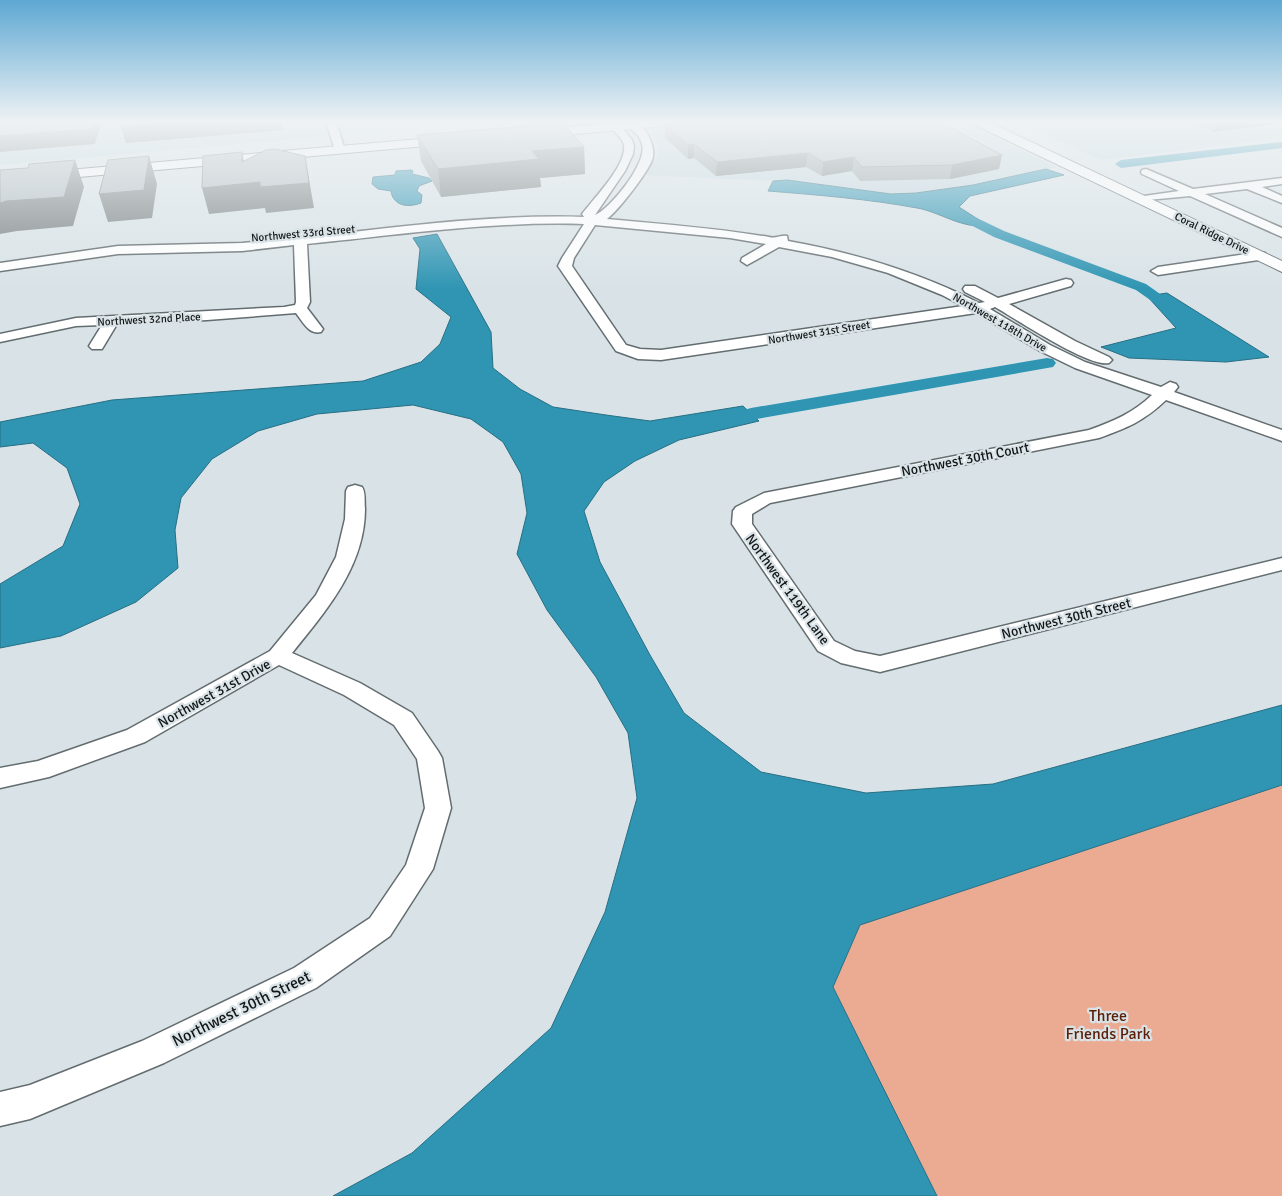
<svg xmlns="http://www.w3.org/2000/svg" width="1282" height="1196" font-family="Signika,sans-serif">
	<rect width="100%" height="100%" fill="#d9e3e7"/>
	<g fill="#c5d8df">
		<polygon points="0,122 491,122 0,165"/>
		<polygon points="718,122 963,122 1057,167 973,185 916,193 891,194 787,180 773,181 644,175 657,156 658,145 646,128"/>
		<polygon points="1018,122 1282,122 1282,138 1101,160"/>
	</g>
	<polygon fill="#ebaa92" points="1282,785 1282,1196 936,1196 833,987 860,925"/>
	<g fill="#2f95b3" stroke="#276f84">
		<path d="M1046,169L1064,175L970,196L959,207L987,225C964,230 940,212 917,208C868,199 818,195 768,191L773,181L787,180L891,194L916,193L973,185Z"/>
		<path d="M411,170L413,171L412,174L429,178L432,181L419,186L417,191L422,195L421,203C408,208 393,206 391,191L378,189L372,184L373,177L395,175L396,171Z"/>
		<polygon points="437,234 491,332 493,368 520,389 553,407 606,415 650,421 743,406 759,421 679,440 635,461 604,482 584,511 600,562 650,655 684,713 761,772 866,793 993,784 1282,705 1282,785 860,925 833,987 937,1196 333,1196 412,1153 551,1028 605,912 637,798 628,733 596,677 547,610 517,554 527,513 521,474 503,442 471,419 413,405 317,414 258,431 212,459 181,498 175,530 178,568 136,602 61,636 0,648 0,584 63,546 80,504 67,468 33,443 0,447 0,422 112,400 363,381 421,362 440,344 451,317 416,289 420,249 413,238"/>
		<polygon points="1167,293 1269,357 1226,362 1129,358 1101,347 1176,328 1147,296"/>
	</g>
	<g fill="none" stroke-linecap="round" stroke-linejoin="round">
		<g fill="#2f95b3" fill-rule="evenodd">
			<polygon points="1282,142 1282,148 1121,168 1115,164 1121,160"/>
			<polygon points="956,208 1004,231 1146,284 1187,313 1185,316 1173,316 1136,290 994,237 951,215 949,212 951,209"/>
			<polygon points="1047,358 1053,359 1056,363 1053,367 751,420 744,418 742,414 744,410 751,408"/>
		</g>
		<defs>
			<g id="minor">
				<polygon points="326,122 336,122 345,150 344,152 340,153 335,150"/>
				<path d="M610,122H620V125L632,140L634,146L633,154L625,171L595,215C611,208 648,162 642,144C639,132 629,129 621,122C625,122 629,121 633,122C646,125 655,145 653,157C651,169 617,212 607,219C661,224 715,228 769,237C776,239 780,235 787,236L788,241C855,253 918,272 979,303L985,302L965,292L963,289L965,286H975L998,298L1066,279L1071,280L1073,283L1071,286L1009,304L1075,341L1109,357L1112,360L1109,363C1090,368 1016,319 995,307L990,309L1050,345L1085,362L1161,387L1170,382L1176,384L1178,387L1174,392L1282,430V441L1166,400C1144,421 1127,428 1099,438L770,503L752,514V524L834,641L855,651L880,656L1282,558V570L880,672L841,663L818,651L732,524L733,511L736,507L764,493L1089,430C1114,421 1133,413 1152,395L1075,368L1040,351L976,313L661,360L638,359L616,351L558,266L562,258L584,224C491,221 399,235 307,244L310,302L307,308L323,329L321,332C309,335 303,322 296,313L207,320L117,324L102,349H92L89,346L102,325L76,326L0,342V334L76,318L284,307L295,305L296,302L294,245L242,251L118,254L0,271V263L118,246L242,243L294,238L296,231H304L306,237C399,227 491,214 584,217L582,214C594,198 627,165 624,145C622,135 610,131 610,122ZM595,225L730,238L766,244L742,258L741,261L747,265L779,247L832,257L888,273L942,295L963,306L661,350L640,349L626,345L572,266L574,258Z"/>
				<polygon points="1146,169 1193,189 1282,178 1282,184 1262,187 1282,196 1282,203 1247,189 1205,194 1282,228 1282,237 1190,196 1137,201 1135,199 1137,197 1179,191 1142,174 1141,172 1142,170"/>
				<polygon points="1260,252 1265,253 1266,256 1265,259 1158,275 1151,271 1158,267"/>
				<path d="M355,485L362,487C366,493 364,502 365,509C365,566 326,611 292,653L360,683L412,713L438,751L442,758L451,808L433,869L390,936L316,988L164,1063L30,1119L0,1126V1092L30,1085L142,1041L294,968L370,918L406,865L425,808L417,759L394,725L344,695L279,665L145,742L49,777L0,788V768L38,761L127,730L270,651L316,595L336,557L345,519L346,491L348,487Z"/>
			</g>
			<polygon id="secondary" points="973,122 989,122 1282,261 1282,272 975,125"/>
			<g id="primary">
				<polygon points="622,122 669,122 663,126 532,138 526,134 532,130"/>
				<polygon points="454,136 459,137 460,140 459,143 0,184 0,176"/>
			</g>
		</defs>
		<use href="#minor" stroke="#636c6f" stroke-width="3"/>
		<use href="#secondary" stroke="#636c6f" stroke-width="2"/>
		<use href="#primary" stroke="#636c6f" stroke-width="2"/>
		<use href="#minor" fill="#fff" fill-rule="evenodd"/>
		<use href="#secondary" fill="#fff" fill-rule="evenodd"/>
		<use href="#primary" fill="#fff" fill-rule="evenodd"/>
	</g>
	<g fill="#97a0a3">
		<polygon points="103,122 281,122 283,130 126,143 122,126"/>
		<polygon points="526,122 584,147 585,174 540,178 541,187 441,197 421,161 417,135 526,126"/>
		<polygon points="1189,122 1282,122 1281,123 1214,132"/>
		<polygon points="665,124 999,169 950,179 860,181 852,171 822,176 806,167 716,176 694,158 688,159 665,138"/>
	</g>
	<g fill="#7b8285">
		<polygon points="92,122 101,122 95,144 0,152 0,136"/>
		<polygon points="190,122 281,122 283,130 126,143 121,127"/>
		<polygon points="1217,122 1282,122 1281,123 1214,132"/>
		<polygon points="694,144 694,158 688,159 688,145"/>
		<polygon points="584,147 585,174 540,178 541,187 441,197 438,169 532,151"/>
		<polygon points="242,152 247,177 305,156 314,208 266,213 265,208 209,214 202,188 242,162"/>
		<polygon points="808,153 806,167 716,176 717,162"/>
		<polygon points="1002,155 999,169 950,179 952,165"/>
		<polygon points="149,156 157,184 152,218 108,222 99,194"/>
		<polygon points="854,157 852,171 822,176 823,162"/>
		<polygon points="75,160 84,187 73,226 17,231 0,234 0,203 6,201"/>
	</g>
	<g fill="#b0babe" stroke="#7b8285">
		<polygon points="0,122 92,122 90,129 0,136"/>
		<polygon points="123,122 190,122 121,127"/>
		<polygon points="526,122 562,122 584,147 532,151 539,159 438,169 417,135 529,126"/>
		<polygon points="697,122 940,122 1002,155 952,165 862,167 854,157 823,162 808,153 717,162 694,144 688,145 665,124"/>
		<polygon points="275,149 305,156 309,183 260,187 260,182 202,188 203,156 242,152 242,162 266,150"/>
		<polygon points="149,156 144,190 99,194 108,160"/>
		<polygon points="75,160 64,197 6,201 0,203 0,170 28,168 29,164"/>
	</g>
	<linearGradient id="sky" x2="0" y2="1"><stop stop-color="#5ea8d3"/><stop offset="0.42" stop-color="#eef2f4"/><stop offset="1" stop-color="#eef2f4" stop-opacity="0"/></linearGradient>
	<rect width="1282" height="289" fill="url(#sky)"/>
	<g text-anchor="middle" stroke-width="4.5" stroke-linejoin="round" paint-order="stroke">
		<g font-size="11" fill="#131617" stroke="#d9e3e7">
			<text transform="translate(303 233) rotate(-5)" y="4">Northwest 33rd Street</text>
			<text transform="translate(1212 233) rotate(26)" y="4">Coral Ridge Drive</text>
			<text transform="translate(149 319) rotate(-3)" y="4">Northwest 32nd Place</text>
			<text transform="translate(1000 322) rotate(30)" y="4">Northwest 118th Drive</text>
			<text transform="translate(819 332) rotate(-9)" y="4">Northwest 31st Street</text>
		</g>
		<g font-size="14" fill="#131617" stroke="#d9e3e7">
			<text transform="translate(965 459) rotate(-11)" y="5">Northwest 30th Court</text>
			<text transform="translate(788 589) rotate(54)" y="5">Northwest 119th Lane</text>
			<text transform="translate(1066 618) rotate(-14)" y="5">Northwest 30th Street</text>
			<text transform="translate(214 693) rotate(-29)" y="5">Northwest 31st Drive</text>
		</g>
		<g font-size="16" fill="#131617" stroke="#d9e3e7">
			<text transform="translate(241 1008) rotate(-26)" y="6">Northwest 30th Street</text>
		</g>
		<g font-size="16" fill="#5b2007" stroke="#d9e3e7">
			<text x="1108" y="1021">Three<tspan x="1108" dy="18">Friends Park</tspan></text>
		</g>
	</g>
</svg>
